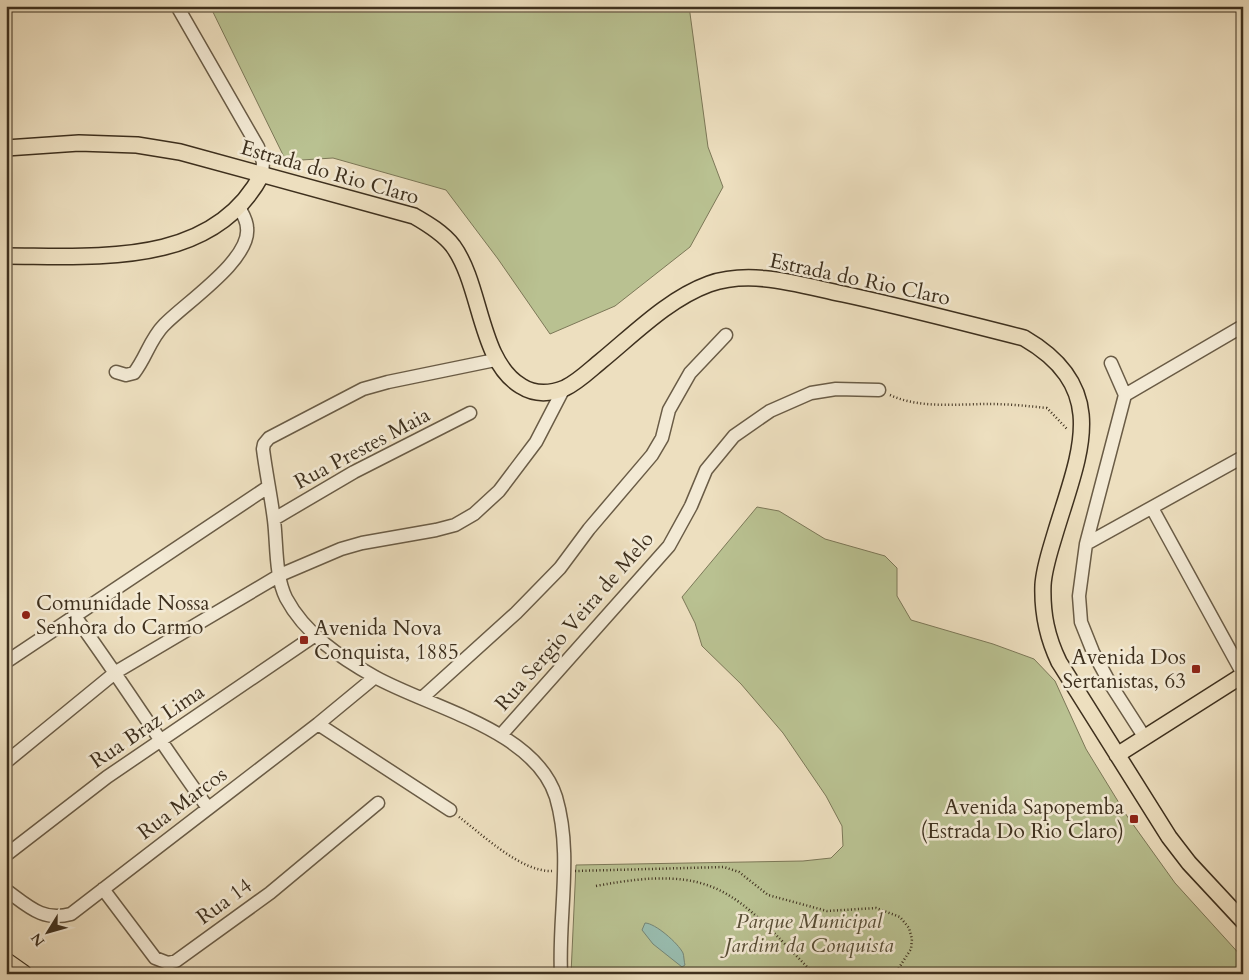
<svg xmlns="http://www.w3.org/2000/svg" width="1249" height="980" viewBox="0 0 1249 980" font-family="Cardo,serif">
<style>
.green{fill:#b9c191;stroke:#7c7858}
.water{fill:#99bdb0;stroke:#758576}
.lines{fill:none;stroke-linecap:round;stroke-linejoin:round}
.minor-casing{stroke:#6a5c46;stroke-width:15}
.major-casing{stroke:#3e301e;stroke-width:18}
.highway-casing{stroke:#3e301e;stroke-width:20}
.path{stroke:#3e301e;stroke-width:2.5;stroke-dasharray:1 2.5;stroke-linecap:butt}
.minor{stroke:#f3ead5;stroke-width:12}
.major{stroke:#eddfbf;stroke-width:15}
.highway{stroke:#eddfbf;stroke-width:18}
.poi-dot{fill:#8f2418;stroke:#f3ead5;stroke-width:2}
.labels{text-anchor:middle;stroke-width:5;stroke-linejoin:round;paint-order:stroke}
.street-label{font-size:21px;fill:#3e301e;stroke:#f3ead5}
.poi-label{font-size:21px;fill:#3e301e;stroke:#f3ead5;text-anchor:start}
.park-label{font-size:21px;font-style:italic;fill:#574d35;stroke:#f3ead5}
</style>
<rect width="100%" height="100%" fill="#eddfbf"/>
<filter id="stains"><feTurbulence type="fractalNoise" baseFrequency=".004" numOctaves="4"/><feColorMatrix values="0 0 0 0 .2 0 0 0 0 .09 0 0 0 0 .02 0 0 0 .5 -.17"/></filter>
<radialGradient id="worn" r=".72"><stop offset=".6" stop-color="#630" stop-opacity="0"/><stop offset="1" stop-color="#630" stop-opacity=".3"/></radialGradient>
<path class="green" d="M210,6h479l19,141 15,40 -33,60 -75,59 -65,28 -52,-75 -52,-69 -113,-32 -47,3z
M757,507l22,4 46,28 60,17 12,12v28l14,24 82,24 41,15 21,22 31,68 41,67 48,67 68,75v16h-672l5,-109 227,-4 28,-3 12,-12 -1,-20 -16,-30 -43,-63 -42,-49 -39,-38 -7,-23 -13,-26z"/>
<path class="water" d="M645,923c10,0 33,20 38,30 1,3 1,9 2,12l-3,2 -29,-23 -11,-14z"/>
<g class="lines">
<g class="minor-casing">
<path id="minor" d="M177,6l81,141 5,15 -1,12
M495,360l-107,22 -25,7 -94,49 -5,6 -1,5c3,24 8,47 11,71 3,24 1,56 12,78 19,36 55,60 89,79 56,31 160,53 181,120 17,58 2,118 5,177
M1111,363l14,32 -39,149 -7,52 2,26 12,30 18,33 34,53
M116,372l10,3 8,-2c12,-15 16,-34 30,-48 21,-22 87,-65 83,-97 0,-8 -5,-15 -8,-21
M1125,395l118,-69
M1152,508l91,166
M274,519l80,-47 116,-59
M1086,544l157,-87
M74,615c46,63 88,130 134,193
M6,662l262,-175
M422,698l94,-85 44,-45 29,-39 63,-74 10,-17 7,-28 21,-37 36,-38
M318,724l132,86
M501,735l168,-189 22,-40 15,-36 28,-34 36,-25 41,-18 25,-4 43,1
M6,762l110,-90 164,-97 61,-26 21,-6 74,-13 19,-5 19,-11 25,-23 37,-49 28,-54
M6,855l101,-78 207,-141
M103,889l52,69 13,5 8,-2 94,-68 108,-90
M6,890c22,16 37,32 65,24l247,-190 57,-47"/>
</g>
<g class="major-casing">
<path id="major" d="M6,148l73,-5 58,2 43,7 234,64c14,8 29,17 39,30 29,40 26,115 68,140 14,9 29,8 44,2 13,-6 25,-18 36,-27 33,-27 67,-62 108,-77 43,-15 91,1 134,10 61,13 121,29 181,44 88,51 55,116 31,196 -5,17 -11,34 -12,51 -1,29 4,52 16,77l110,175 20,26 54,58
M6,256c90,0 207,12 256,-82
M1117,755l126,-80"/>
</g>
<g class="highway-casing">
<path id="highway" d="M6,962l17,12"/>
</g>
<path class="path" d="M890,395c30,14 67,9 99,9 19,0 39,2 58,4l21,22
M459,817c24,18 62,55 93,54
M575,871l149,-4 15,5 29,23 59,16 49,-3 24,9 9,11 3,11 -1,10 -16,25
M596,886c121,-23 138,6 218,88"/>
<use href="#minor" class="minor"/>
<use href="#major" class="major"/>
<use href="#highway" class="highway"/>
</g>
<g class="poi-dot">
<circle cx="26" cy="615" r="5"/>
<rect x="299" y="635" width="10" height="10" rx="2.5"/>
<rect x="1191" y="664" width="10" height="10" rx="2.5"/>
<rect x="1129" y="814" width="10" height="10" rx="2.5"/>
</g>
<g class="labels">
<g class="street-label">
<text transform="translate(330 172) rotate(16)" y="7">Estrada do Rio Claro</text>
<text transform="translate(860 279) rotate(12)" y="7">Estrada do Rio Claro</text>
<text transform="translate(362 448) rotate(-28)" y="7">Rua Prestes Maia</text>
<text transform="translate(574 621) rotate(-49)" y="7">Rua Sergio Veira de Melo</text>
<text transform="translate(147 726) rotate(-34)" y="7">Rua Braz Lima</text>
<text transform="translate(182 803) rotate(-37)" y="7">Rua Marcos</text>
<text transform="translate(224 901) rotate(-36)" y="7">Rua 14</text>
</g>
<g class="poi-label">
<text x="36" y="610">Comunidade Nossa<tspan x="36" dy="24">Senhora do Carmo</tspan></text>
<text x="314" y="635">Avenida Nova<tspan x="314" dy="24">Conquista, 1885</tspan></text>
<text x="1186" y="664" text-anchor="end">Avenida Dos<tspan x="1186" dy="24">Sertanistas, 63</tspan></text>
<text x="1124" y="814" text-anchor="end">Avenida Sapopemba<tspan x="1124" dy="24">(Estrada Do Rio Claro)</tspan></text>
</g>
<g class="park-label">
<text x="809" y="928">Parque Municipal<tspan x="809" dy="24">Jardim da Conquista</tspan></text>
</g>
</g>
<rect width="1249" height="980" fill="none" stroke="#eddfbf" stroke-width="25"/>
<rect x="8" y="8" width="1234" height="965" fill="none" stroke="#3e301e" stroke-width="2.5"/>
<rect x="12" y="12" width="1224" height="955" fill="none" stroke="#3e301e"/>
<g transform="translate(48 932) rotate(233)" stroke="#f3ead5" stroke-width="4" paint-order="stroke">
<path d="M0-4L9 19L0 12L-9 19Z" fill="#3e301e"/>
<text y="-8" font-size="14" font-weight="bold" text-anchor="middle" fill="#3e301e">N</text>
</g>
<rect width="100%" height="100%" filter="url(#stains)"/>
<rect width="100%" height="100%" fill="url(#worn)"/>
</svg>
